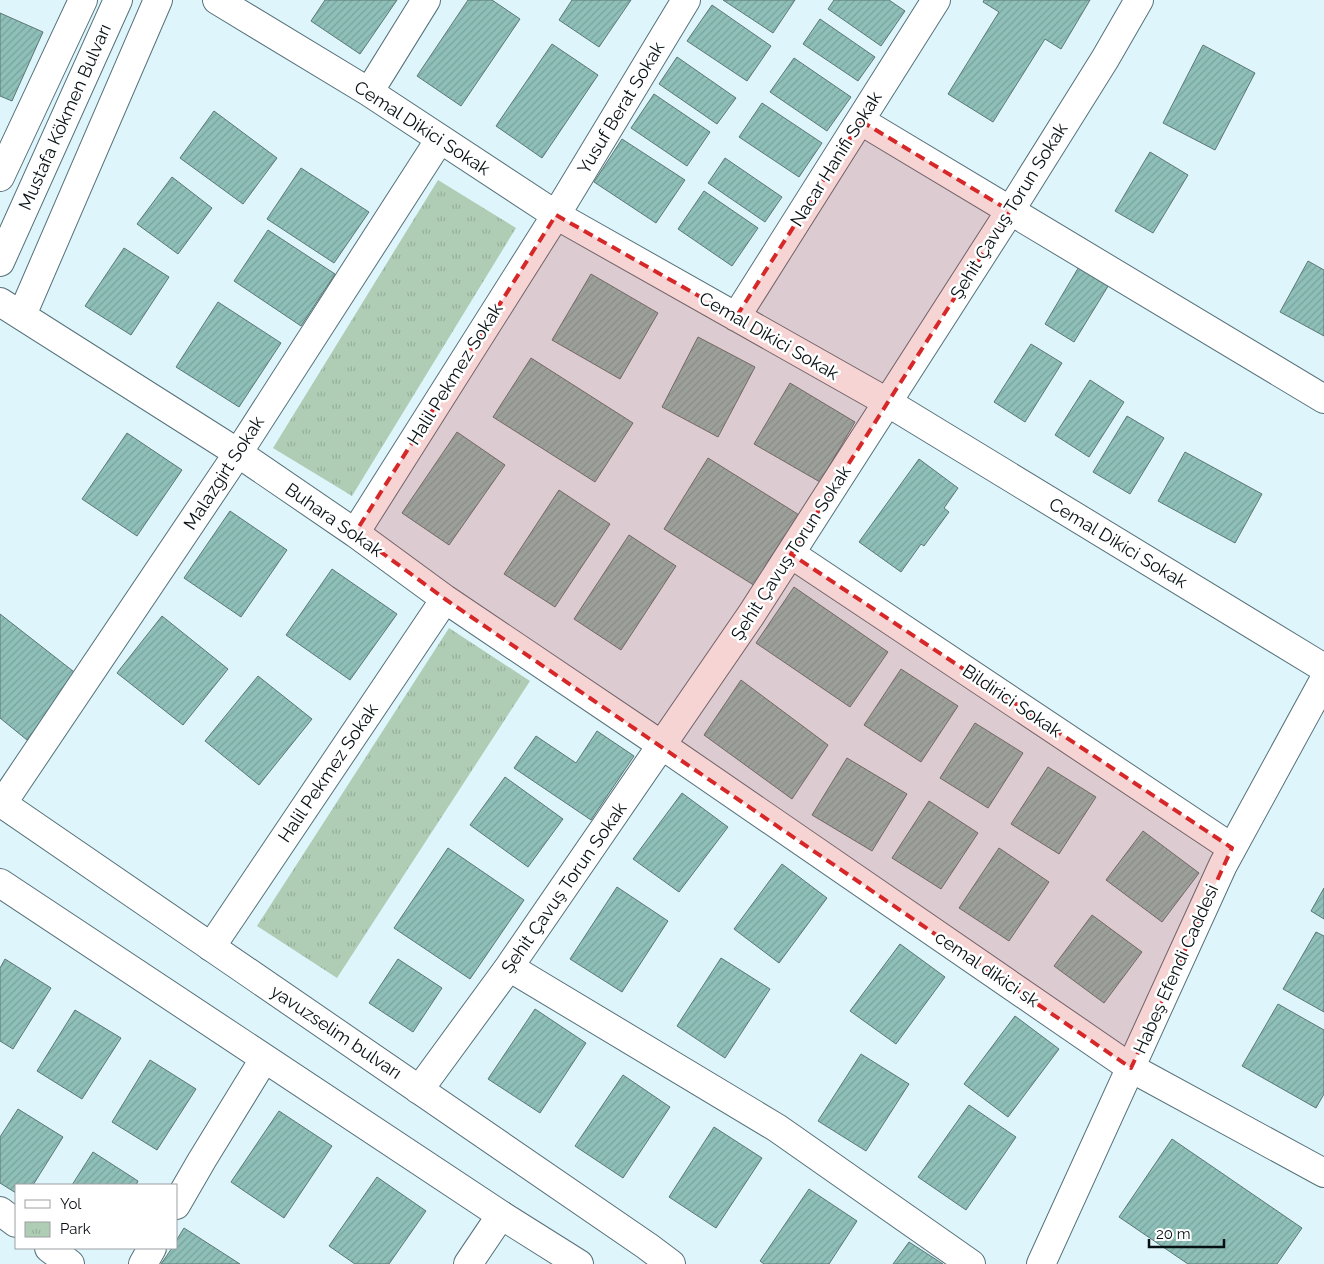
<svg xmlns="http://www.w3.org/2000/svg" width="1324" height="1264" viewBox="0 0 1324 1264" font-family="Raleway,sans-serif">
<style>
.park{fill:url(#park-tufts)}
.building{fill:url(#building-hatch);stroke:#5c7874}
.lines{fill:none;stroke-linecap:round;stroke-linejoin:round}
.minor-casing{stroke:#577179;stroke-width:30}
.tertiary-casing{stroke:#577179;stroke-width:30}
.secondary-casing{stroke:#577179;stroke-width:30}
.minor{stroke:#fff;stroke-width:28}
.tertiary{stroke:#fff;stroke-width:28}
.secondary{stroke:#fff;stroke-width:28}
.marked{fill:#d62828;fill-opacity:0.2;stroke:#d62828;stroke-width:4;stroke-dasharray:10 6;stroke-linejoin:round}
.labels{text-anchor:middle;stroke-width:5;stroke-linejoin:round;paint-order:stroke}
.street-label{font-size:18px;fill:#071013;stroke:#fff}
</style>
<defs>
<pattern id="park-tufts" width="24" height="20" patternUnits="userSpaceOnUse" patternTransform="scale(1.25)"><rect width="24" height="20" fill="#afcdb5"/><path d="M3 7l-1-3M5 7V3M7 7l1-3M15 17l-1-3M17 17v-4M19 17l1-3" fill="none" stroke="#95af9b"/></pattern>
<pattern id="building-hatch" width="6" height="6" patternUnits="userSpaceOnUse" patternTransform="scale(1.25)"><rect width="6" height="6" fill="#8ebfb8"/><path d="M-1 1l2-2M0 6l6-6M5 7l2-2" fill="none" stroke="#79a39d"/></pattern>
</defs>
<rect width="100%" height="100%" fill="#def5fc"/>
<path class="park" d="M438,180l78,48 -164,268 -79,-48z
M449,628l81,53 -193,297 -80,-52z"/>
<path class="building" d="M325,0h72l-37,54 -49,-33z
M468,0h24l28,19 -59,87 -44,-30z
M572,0h59l-32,47 -40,-27z
M723,0h72l-22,33z
M834,0h55l16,11 -24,35 -53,-37z
M984,0h106l-29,49 -16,-10 -52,83 -45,-28 51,-82 -16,-10z
M712,5l59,41 -24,35 -60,-40z
M0,13l43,19 -31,69 -12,-5z
M820,19l55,38 -17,24 -55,-37z
M552,44l46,31 -56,83 -46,-32z
M1203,45l52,28 -40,77 -52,-27z
M677,57l59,41 -19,26 -58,-40z
M794,58l57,39 -24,34 -57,-39z
M654,94l56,38 -23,34 -56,-38z
M762,103l60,40 -23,34 -60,-40z
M214,111l63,47 -34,46 -63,-46z
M622,139l63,41 -29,43 -62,-41z
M1150,152l38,23 -35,58 -38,-22z
M725,158l57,39 -17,25 -57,-39z
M301,168l68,44 -35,51 -67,-44z
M172,177l40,31 -34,46 -41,-30z
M704,191l54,37 -26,38 -54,-37z
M268,230l67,44 -34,52 -67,-45z
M124,248l45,29 -38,58 -46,-29z
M1308,261l16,9v66l-44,-24z
M1080,265l30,18 -36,59 -29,-18z
M591,274l67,39 -38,66 -68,-39z
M218,302l63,41 -42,64 -63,-40z
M698,337l57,30 -37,70 -56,-30z
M1031,344l31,19 -37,59 -31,-20z
M531,358l102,65 -38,59 -102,-65z
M1090,380l34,22 -35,55 -34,-22z
M790,383l65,39 -35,60 -66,-38z
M1127,416l37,22 -34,56 -37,-22z
M457,432l48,33 -56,80 -47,-32z
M127,433l55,37 -45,66 -55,-37z
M1185,452l77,42 -27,49 -77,-42z
M708,458l96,60 -44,71 -96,-60z
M919,459l39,29 -14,20 5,4 -25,34 -3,-2 -20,28 -42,-30z
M559,490l51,34 -55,83 -51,-33z
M230,511l57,39 -46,67 -57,-39z
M629,535l47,31 -55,84 -47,-31z
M332,569l65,45 -47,66 -64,-45z
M794,587l94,65 -38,55 -94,-64z
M0,614l78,61 -51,65 -27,-22z
M162,616l66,53 -45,56 -66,-52z
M901,669l57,37 -37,56 -57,-37z
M258,676l54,43 -53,66 -54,-44z
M741,680l87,65 -36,54 -88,-64z
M975,723l48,30 -35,55 -48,-30z
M597,731l37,25 -43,64 -77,-52 22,-32 40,27z
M847,758l60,36 -35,57 -60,-36z
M1048,767l48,30 -37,57 -48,-30z
M505,777l58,42 -35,48 -58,-42z
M682,793l46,34 -49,65 -46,-33z
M929,801l49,32 -37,56 -49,-31z
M1143,831l56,42 -37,49 -56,-42z
M448,848l76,52 -54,79 -76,-51z
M999,848l50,34 -40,59 -50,-33z
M782,864l45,34 -48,65 -45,-34z
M617,887l51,34 -46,71 -52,-33z
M1324,888v31l-13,-8z
M1092,915l50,37 -38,51 -50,-37z
M1316,932l8,4v76l-41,-23z
M900,944l45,33 -49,67 -46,-33z
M721,958l49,31 -45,69 -48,-32z
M5,959l46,29 -38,61 -13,-8v-73z
M398,959l44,29 -29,44 -44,-29z
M1278,1004l46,26v64l-8,14 -74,-42z
M535,1009l51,34 -46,70 -52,-34z
M75,1010l46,28 -39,61 -45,-28z
M1015,1016l44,33 -51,68 -44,-33z
M861,1054l48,30 -43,67 -48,-30z
M150,1060l46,29 -39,61 -45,-28z
M623,1075l47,32 -47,71 -48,-32z
M969,1105l47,32 -50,73 -48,-33z
M18,1109l45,28 -30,48h-17v8l-16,-10v-46z
M279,1111l53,35 -48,72 -53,-36z
M714,1127l48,31 -46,70 -47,-31z
M1172,1139l130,89 -25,36h-89l-69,-47z
M93,1152l45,29 -2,4h-64z
M377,1177l49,34 -37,53h-34l-26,-18z
M809,1189l48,32 -28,43h-65l-4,-3z
M184,1228l56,36h-79l11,-16h4v-7z
M909,1242l34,22h-50z"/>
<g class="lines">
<g class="minor-casing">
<path id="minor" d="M217,0l152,92 187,123 331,187 437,266
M369,92l57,-92
M861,121l463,278
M0,302l238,151 117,80 90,66 218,147 468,322 193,105
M22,315l136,-315
M736,317l200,-317
M355,533l201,-318 130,-215
M791,554l441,294
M2,804l236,-351 202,-314
M211,947l234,-348
M509,967l268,161 194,136
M419,1090l90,-123 242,-352 259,-404 95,-152 34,-59
M176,1205l26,-45 62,-101
M0,1211l16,12
M49,1248l21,16
M143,1264l9,-16
M468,1264l33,-49"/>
</g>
<g class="tertiary-casing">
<path id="tertiary" d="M1041,1264l182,-399 101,-185"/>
</g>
<g class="secondary-casing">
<path id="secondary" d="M0,177l83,-177
M0,262l118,-262
M0,802l647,444 24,18
M0,883l501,332 78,49"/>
</g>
<use href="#minor" class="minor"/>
<use href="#tertiary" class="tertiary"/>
<use href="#secondary" class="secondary"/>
</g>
<path class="marked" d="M861,121l149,90 -219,343 441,294 -101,220 -686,-469 -90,-66 201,-318 180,102z"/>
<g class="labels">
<g class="street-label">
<text transform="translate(621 108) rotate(-59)" y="6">Yusuf Berat Sokak</text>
<text transform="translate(65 117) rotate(-66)" y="6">Mustafa Kökmen Bulvarı</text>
<text transform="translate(422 128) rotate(33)" y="6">Cemal Dikici Sokak</text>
<text transform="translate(836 159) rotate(-58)" y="6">Nacar Hanifi Sokak</text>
<text transform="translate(1009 211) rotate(-58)" y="6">Şehit Çavuş Torun Sokak</text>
<text transform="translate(769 336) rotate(30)" y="6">Cemal Dikici Sokak</text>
<text transform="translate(455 374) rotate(-58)" y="6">Halil Pekmez Sokak</text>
<text transform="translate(224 473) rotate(-57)" y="6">Malazgirt Sokak</text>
<text transform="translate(334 520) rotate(35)" y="6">Buhara Sokak</text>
<text transform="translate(1118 543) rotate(31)" y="6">Cemal Dikici Sokak</text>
<text transform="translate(791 553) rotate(-57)" y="6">Şehit Çavuş Torun Sokak</text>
<text transform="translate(1012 701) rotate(34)" y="6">Bildirici Sokak</text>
<text transform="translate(328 773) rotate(-56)" y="6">Halil Pekmez Sokak</text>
<text transform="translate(564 888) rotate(-55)" y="6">Şehit Çavuş Torun Sokak</text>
<text transform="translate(987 969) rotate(34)" y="6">cemal dikici sk</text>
<text transform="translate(1176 969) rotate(-66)" y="6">Habeş Efendi Caddesi</text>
<text transform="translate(336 1032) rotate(34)" y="6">yavuzselim bulvarı</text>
</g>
</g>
<rect x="15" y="1184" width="162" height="65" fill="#ffffff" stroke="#9c9fa1"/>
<rect x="25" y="1200" width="25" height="8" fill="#ffffff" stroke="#9c9fa1"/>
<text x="60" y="1209" font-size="15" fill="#071013">Yol</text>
<rect x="25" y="1222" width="25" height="15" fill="url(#park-tufts)" stroke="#9c9fa1"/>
<text x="60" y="1234" font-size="15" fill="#071013">Park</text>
<path d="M1149 1239v8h75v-8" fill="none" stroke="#071013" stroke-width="2.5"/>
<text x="1156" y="1239" font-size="15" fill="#071013" stroke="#ffffff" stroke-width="4" paint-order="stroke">20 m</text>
</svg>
